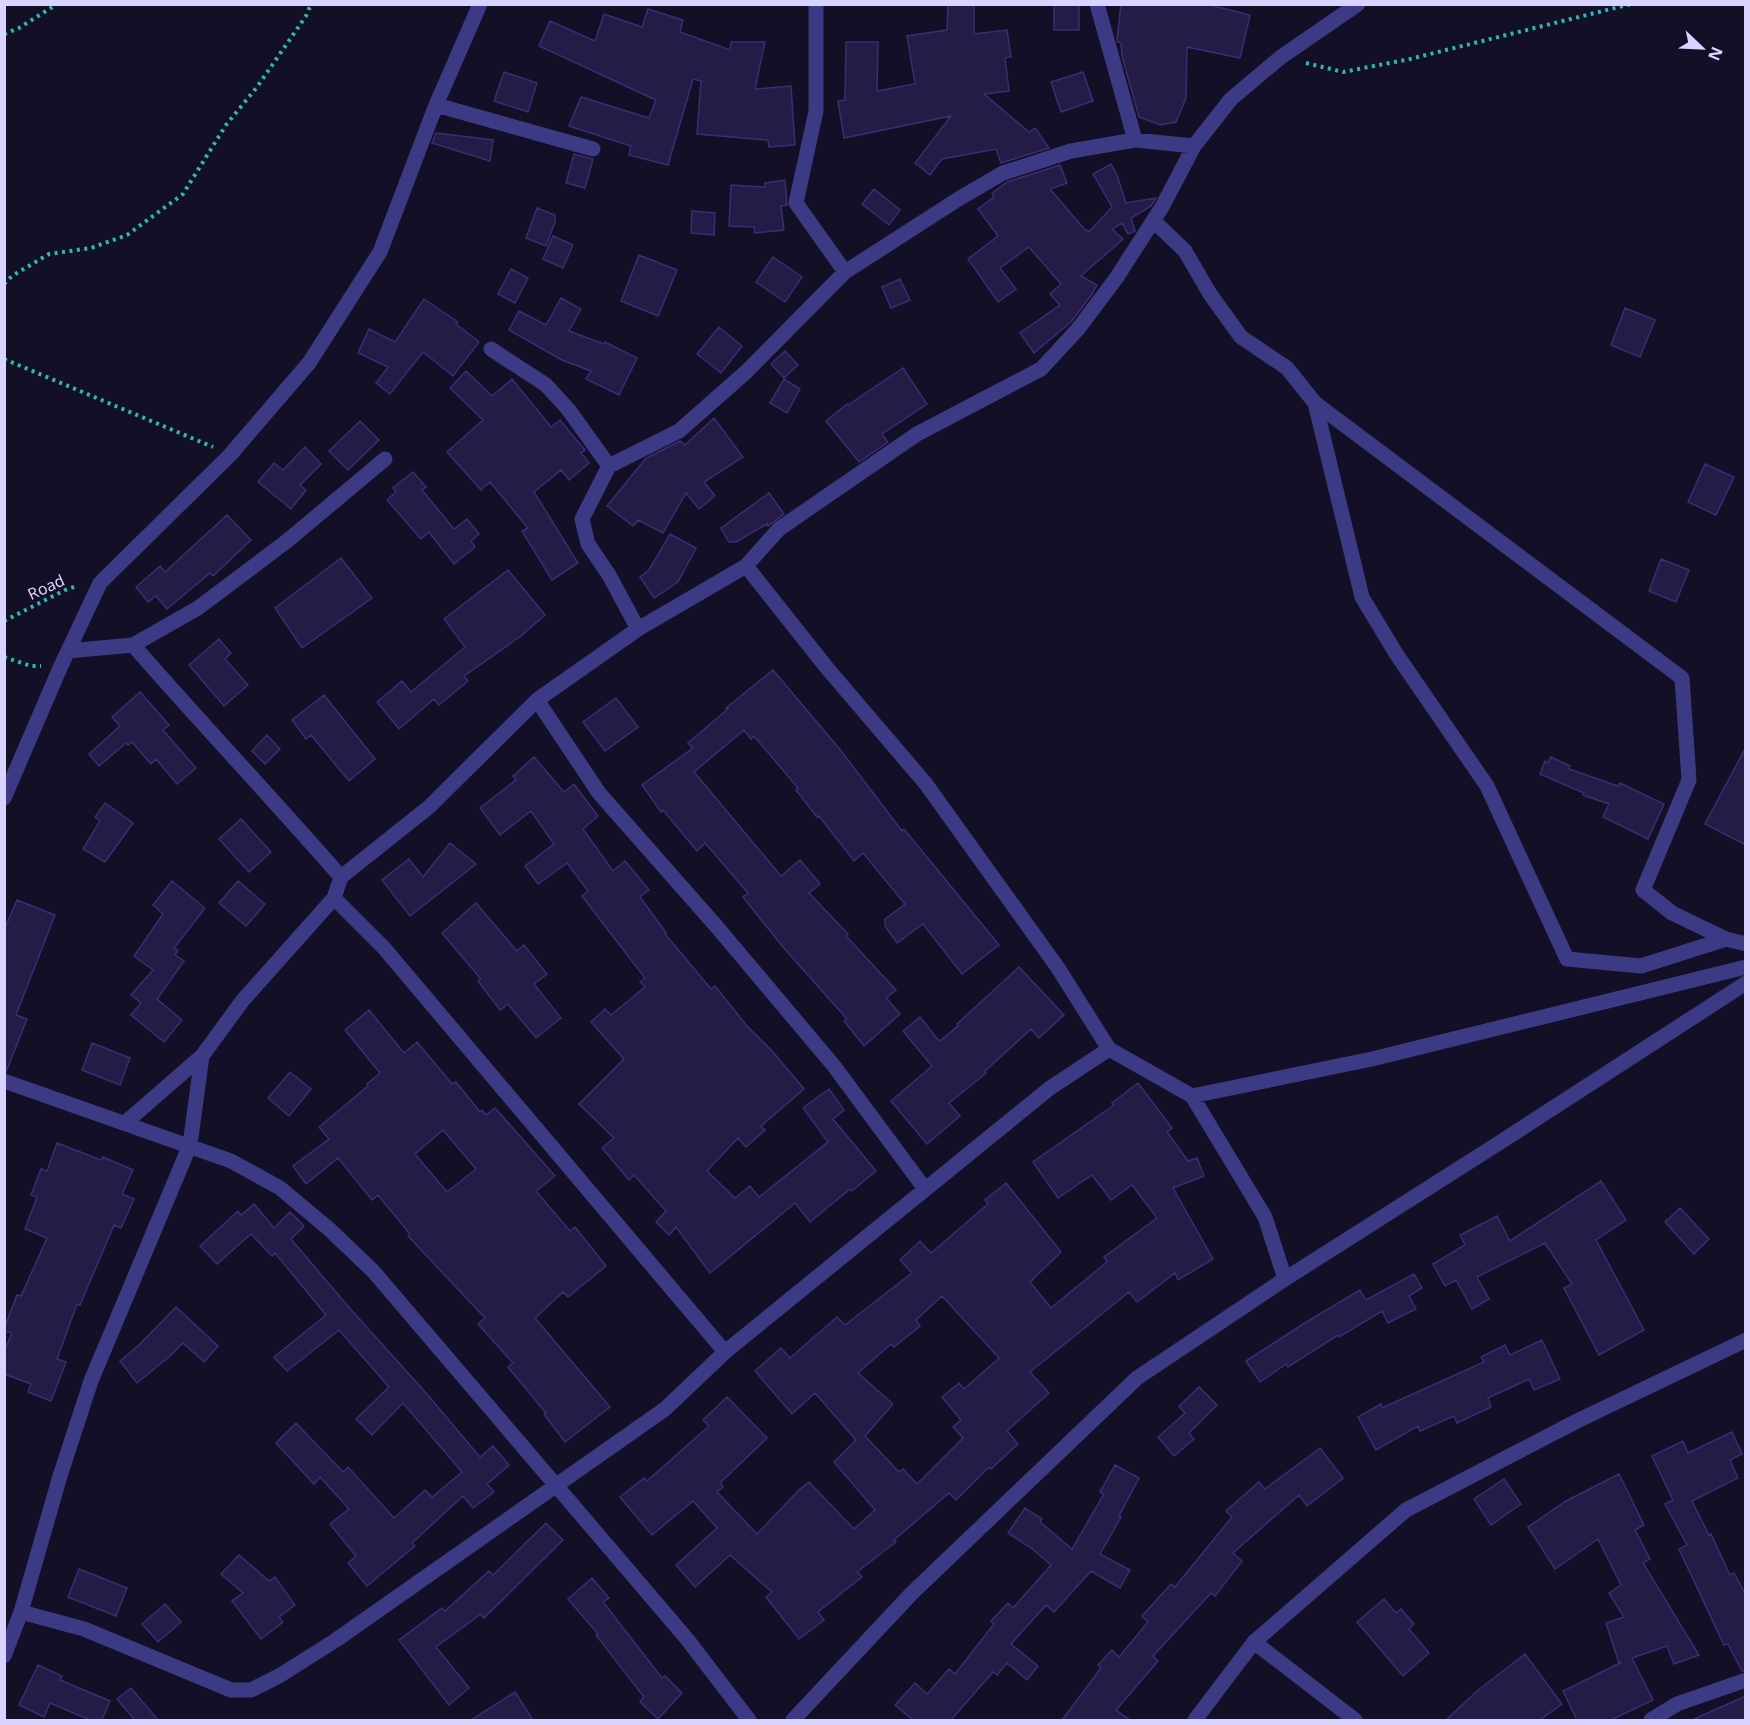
<svg xmlns="http://www.w3.org/2000/svg" width="1750" height="1725" viewBox="0 0 1750 1725" font-family="'Noto Sans',sans-serif">
<style>
.building{fill:#241b47;stroke:#3b2d73;stroke-width:1.5;fill-rule:evenodd}
.lines{fill:none;stroke-linecap:round;stroke-linejoin:round}
.path{stroke:#2fb8b0;stroke-width:4;stroke-dasharray:3 4.5;stroke-linecap:butt}
.street{stroke:#3d3a85;stroke-width:15}
.labels{text-anchor:middle;stroke-width:5;stroke-linejoin:round;paint-order:stroke}
.street-label{font-size:16px;fill:#d9d4ff;stroke:#130f26}
</style>
<rect width="100%" height="100%" fill="#130f26"/>
<path class="building" d="M948,4h26v30l33,-4 4,27 -6,1 4,33 -25,3 45,38 6,-4 14,20 -48,15 -5,-14 -54,10 -12,16 -15,-12 36,-47 -107,22 -6,-37 7,-1 1,-58h32l-1,49 38,-7 -8,-48 40,-6z
M1054,4h25v26h-25z
M1121,4h85l44,11 -10,43 -53,-11 -1,51 -10,24 -16,3 -21,-8 -17,-61 -1,-13 -3,-1 -1,-2z
M648,9l35,11 -3,12 50,18 1,-8h34l-10,47 36,-3 4,59 -26,2 -1,-7 -71,-6 4,-53 -8,-2 -25,86 -39,-10 2,-9 -62,-20 12,-29 68,21 7,-18 -117,-54 11,-25 45,20 9,-27 38,13z
M504,72l33,11 -9,29 -34,-11z
M1083,72l10,29 -32,11 -10,-30z
M436,133l57,7 -3,21 -58,-18z
M574,154l19,5 -8,29 -19,-5z
M1111,164l6,11 9,28 30,-5 -5,8 -20,12 4,13 -7,3 -6,-11 -10,6 11,10 -42,37 16,9 -5,9 -21,28 -37,31 -14,-20 40,-28 -10,-11 11,-10 -32,-37 -29,21 16,21 -18,13 -30,-43 30,-23 -20,-27 16,-12 -2,-4 15,-11 53,-17 7,18 -17,6 36,42 2,-1 1,2 23,-25 -19,-33z
M785,180l2,25 -6,1 3,24 -29,3 -1,-6 -25,-1 2,-41 34,2v-4z
M874,189l26,21 -11,15 -27,-21z
M537,208l18,7v7l-9,24 -20,-8z
M692,211l23,2 -1,22 -23,-2z
M553,236l20,9 -10,23 -20,-9z
M639,255l38,15 -19,46 -37,-15z
M773,257l29,20 -17,25 -29,-20z
M511,269l17,9 -13,25 -17,-9z
M900,279l10,21 -19,8 -9,-21z
M561,298l20,11 -12,22 35,13 1,-2 32,16 -18,37 -33,-16 5,-8 -29,-11 -53,-30 10,-19 27,14z
M424,299l34,23 -2,2 23,18 -26,34 -30,-24 -33,42 -14,-11 12,-16 -30,-14 11,-24 26,13z
M1625,308l30,12 -15,37 -29,-12z
M719,327l23,19 -21,27 -24,-19z
M785,351l13,14 -14,13 -13,-14z
M903,368l24,36 -45,30 6,8 -29,20 -33,-41 21,-17 1,1z
M466,371l26,25 20,-17 39,48 9,-7 25,30 -4,3 8,10 -20,17 -8,-10 -27,22 44,71 -26,17 -30,-49 6,-3 -38,-46 -9,8 -34,-38 36,-32 -33,-32z
M784,379l16,10 -13,24 -17,-10z
M714,418l29,39 -39,25 11,14 -16,13 -13,-16 -23,40 -25,-13 -5,6 -26,-20 39,-48 34,-17 5,4z
M360,421l19,19 -31,30 -19,-19z
M305,447l16,17 -21,21 6,5 -15,19 -33,-27 16,-19 9,7z
M1705,464l29,13 -18,38 -28,-13z
M413,472l13,15 -4,3 32,39 13,-10 12,15 -8,7 4,6 -21,17 -25,-32 -8,7 -34,-39 9,-8 -3,-4z
M769,493l15,21 -16,12 -1,-2 -31,18h-7l-8,-14z
M227,515l24,25 -38,36 -3,-3 -43,36 -11,-13 -8,6 -12,-15 24,-21 5,6z
M670,534l26,14 -18,34 -24,16 -14,-21 9,-7z
M341,558l31,40 -70,50 -27,-40z
M1661,559l28,11 -13,32 -27,-11z
M508,570l37,45 -24,21 -57,40 4,5 -29,24 -5,-6 -35,30 -22,-27 25,-21 9,11 54,-45 -21,-28z
M219,639l12,14 -6,6 23,26 -24,21 -35,-41z
M773,670l69,82 60,79 2,-2 95,116 -37,29 -39,-50 -26,19 -12,-17v-7l20,-15 -42,-51 -9,8 -35,-45 -2,1 -21,-27 2,-2 -44,-52 -3,3 -7,-9 -50,42 87,104 19,-16 20,24 -11,9 39,41 -2,2 50,54 -10,8 14,16 -36,32 -20,-25 3,-2 -64,-72 -40,-50 5,-4 -43,-50 -8,8 -34,-41 -2,2 -19,-27 51,-37 -5,-5 40,-34 -2,-1z
M140,692l29,33 -6,5 33,38 -19,16 -21,-25 -5,5 -19,-22 -4,3 -2,-2 -27,23 -10,-12 31,-28 -8,-9z
M324,695l51,64 -26,22 -38,-46 -5,4 -14,-19z
M616,698l22,29 -33,24 -22,-29z
M267,735l13,14 -15,15 -13,-13z
M1746,747v98l-41,-21z
M534,757l30,35 10,-8 24,32 -15,13 30,42 12,-10 24,29 -9,7 26,36 -1,1 46,55 4,-3 32,40 26,26 31,37 -43,37 4,4 -19,17 -8,-9 -31,33 28,27 15,-12 9,11 69,-55 -25,-34 26,-19 15,21 -11,9 43,52 -24,20 -2,-2 -40,33 -15,-19 -85,70 -34,-46 -7,8 -13,-13 10,-11 -32,-36 -5,5 -27,-32 12,-10 -35,-34 45,-45 -33,-37 14,-13 6,6 34,-28 -5,-5 5,-4 -63,-82 6,-5 -21,-28 -29,21 -13,-18 29,-22 -23,-33 -31,24 -20,-27 36,-28 -3,-4z
M1551,757l19,9 -1,3 49,17 2,-3 44,21 -16,35 -45,-22 6,-13 -26,-9 1,-2 -44,-19 5,-13 3,2z
M105,803l28,20 -28,39 -22,-13 17,-28 -5,-4z
M241,819l30,33 -22,20 -30,-33z
M450,843l26,21 -66,52 -28,-36 27,-21 14,18z
M172,881l33,27 -31,40 4,2 -3,5 9,6 -27,38 25,21 -18,22 -33,-27 10,-12 -10,-8 22,-25 -19,-14 29,-42 -10,-9z
M238,881l27,23 -19,22 -27,-23z
M17,900l38,15 -39,100 11,4 -21,53h-2v-142z
M476,903l41,48 7,-6 23,29 -13,10 27,34 -25,20 -28,-34 -8,6 -22,-29 3,-2 -39,-46z
M1019,967l45,48 -25,23 -8,-9 -46,42 1,2 -37,30 11,13 -33,28 -36,-43 41,-35 -29,-35 17,-14 19,24 2,-1 17,-14 -1,-2z
M369,1010l35,43 13,-11 35,42 4,-2 24,30 2,-2 4,5 9,-7 60,68 -19,15 34,40 5,-4 31,39 -38,31 -5,-5 -28,26 75,89 -45,35 -21,-28 2,-1 -38,-46 5,-4 -35,-39 7,-6 -77,-82 2,-2 -32,-39 -6,5 -34,-42 -32,26 -13,-18 36,-27 -10,-12 49,-41 -1,-2 13,-11 -35,-43zM443,1130l33,39 -29,23 -32,-38z
M92,1043l38,15 -10,27 -38,-15z
M290,1072l21,17 -22,27 -21,-18z
M1138,1083l34,45 -5,4 21,29 9,-3 7,18 -31,12 40,71 -35,21 -3,-7 -38,29 -8,-10 -99,80 19,21 -42,38 11,13 -27,25 -2,-2 -33,33 -7,-7 -55,47 2,2 -39,30 5,5 -44,35 6,8 -25,19 -33,-42 6,-5 -42,-37 -35,32 -19,-22 41,-37 -24,-27 -41,34 -32,-38 24,-19 3,3 62,-55 -6,-6 24,-23 40,41 -47,45 3,4 -6,5 40,42 42,-44 10,-8 45,47 21,-19 -41,-48 22,-22 -41,-47 -23,21 -37,-43 26,-23 9,10 47,-41 8,8 67,-52 -12,-13 20,-19 11,12 57,-49 -3,-4 21,-17 55,69 -31,30 21,26 56,-46 -3,-5 53,-39 -25,-33 -21,15 -19,-25 -34,23 -25,-36 81,-57 -2,-2zM942,1296l57,62 -35,31 -5,-6 -17,14 19,23 -8,7 10,11 -46,46 -14,-15 -4,3 -34,-36 28,-32 -35,-31 33,-29 3,3 26,-21 -4,-6z
M57,1143l44,17 2,-3 30,13 -11,24 12,5 -13,29 -7,-3 -34,80 -3,-1 -20,55 9,3 -15,39 -23,-9 3,-8 -27,-10v-22l8,-19 -8,-2v-2l13,-34 4,1 26,-58 -22,-9 12,-32 -6,-2 10,-26 6,2z
M1601,1181l25,39 -30,20 48,90 -45,25 -35,-67 8,-4 -27,-41 -68,34 12,22 -17,10 -16,-29 -11,6 -12,-22 32,-19 -5,-10 37,-19 13,25z
M254,1204l20,24 16,-16 14,14 -13,13 55,65 80,89 54,64 13,-11 16,19 -22,19 7,8 -21,16 -10,-12 -51,47 3,3 -48,40 -19,-23 8,-7 -26,-32 19,-15 -29,-32 -6,7 -38,-41 20,-20 47,49 5,-5 46,51 31,-28 7,7 30,-25 -59,-69 -31,32 -16,-16 33,-32 -50,-57 -52,41 -13,-14 52,-42 -51,-62 -3,3 -21,-22 -34,30 -17,-18 38,-35 3,4z
M1680,1208l29,31 -15,15 -29,-32z
M1414,1274l8,14 -13,8 7,13 -28,14 -6,-12 -43,26 -1,-2 -50,32 -2,-3 -26,18 -14,-21 62,-40 52,-31 6,10z
M176,1307l42,39 -14,16 -21,-19 -13,13 -33,27 -17,-22 19,-16z
M1542,1340l18,39 -26,11 -5,-11 -41,19 3,9 -34,16 -3,-7 -34,15 -2,-5 -42,24 -18,-33 23,-13 1,4 102,-46 -3,-5 24,-12 5,10z
M1199,1387l18,18 -28,28 5,6 -20,17 -16,-19 27,-24 -6,-7z
M1732,1432l10,22 -12,6 8,18 -46,23 17,34 2,-1 19,41 4,-2 12,22v76h-4l-14,-27 -4,1 -45,-96 8,-4 -22,-41 8,-4 -21,-44 31,-15 5,12z
M1320,1448l23,30 -36,28 -8,-11 -66,58 9,8 -27,35 -4,-3 -58,63 5,5 -42,49 14,10h-68l39,-52 -3,-3 14,-15 7,7 29,-35 -6,-6 29,-32 4,3 57,-70 -6,-6 33,-29 6,7z
M1115,1465l24,13 -20,38 2,1 -21,37 30,16 -10,18 -29,-17 -37,41 -8,-7 -35,39 27,22 -11,14 -20,-17 -10,12 -4,-3 -42,48h-38l-18,-15 20,-22 12,11 22,-25 6,5 39,-50 -3,-3 17,-18 5,5 38,-43 -20,-17 -23,-15 17,-25 17,11 -2,3 32,27 32,-55 -4,-2z
M1619,1474l25,51 -9,5 15,29 -7,4 56,92 -25,9 -7,-18 -35,12 21,42 -42,20h-34l-14,-29 59,-29 -3,1 -13,-40 18,-6 -15,-24 12,-8 -23,-46 -43,30 -27,-42 38,-26z
M1504,1479l17,25 -30,21 -17,-26z
M546,1523l17,17 -79,78 -3,-4 -45,33 33,41 -20,17 -50,-65 43,-32 3,3 44,-40 4,4z
M239,1555l30,26 6,-4 20,28 -16,12 4,5 -22,17 -29,-38 11,-8 -22,-19z
M79,1569l48,19 -11,28 -48,-19z
M592,1578l17,20 -6,4 59,76 3,-2 17,17 -24,26 -18,-17 4,-5 -48,-62 2,-1 -30,-35z
M1384,1599l12,14 5,-4 13,15 -5,5 20,24 -26,23 -46,-54z
M165,1604l16,18 -23,20 -16,-18z
M1525,1654l37,50 -22,16h-94l31,-29z
M38,1665l24,11 -2,4 50,21 -8,19h-12l-40,-17 -6,14 -25,-12z
M131,1688l27,32h-23l-18,-21z
M515,1692l18,28h-62z
M1746,1696v24h-54z"/>
<g class="lines">
<path class="path" d="M4,34l15,-6 38,-24
M1306,63l37,9 67,-13 221,-55
M4,284l8,-8 37,-22 42,-6 36,-13 56,-41 43,-69 31,-38 49,-71 5,-12
M4,359l209,88
M4,621l61,-31 12,-4
M4,657l27,9h10"/>
<path class="street" d="M816,4v107l-20,92 49,69
M1097,4l38,136
M436,105l157,44
M1154,221l31,30 25,43 31,43 46,31 28,35 47,194 35,58 90,131 80,173 74,7 85,-27 20,5
M491,349l55,36 22,24 41,57
M1315,403l367,275 7,102 -46,110 29,23 54,26
M746,566l81,102 99,116 132,184 51,81 83,47 180,-37 374,-92
M638,629l-29,-54 -21,-31 -6,-25 27,-53 70,-35 67,-59 99,-100 115,-74 43,-25 68,-22 64,-11 59,6
M133,645c68,78 140,154 208,232
M68,651l65,-6 65,-37 89,-67 98,-82
M537,700l62,93 118,134 117,139 91,123
M4,798l56,-130 40,-85 130,-128 79,-92 71,-111 56,-147 44,-101
M334,898l50,50 341,404
M4,1081l227,80 49,27 49,41 44,42 314,368 62,81
M1192,1096l73,121 20,62
M125,1123l77,-67
M21,1612l63,17 147,61h20l28,-14 57,-36 329,-231 60,-57 325,-264 59,-39
M1254,1642l101,78
M4,1656l17,-44 39,-136 31,-95 99,-236 12,-89 41,-56 91,-102 7,-21 88,-70 108,-107 101,-71 108,-63 33,-37 138,-95 124,-65 37,-40 39,-52 45,-70 32,-61 37,-47 50,-42 77,-53
M793,1720l119,-127 225,-215 148,-99 214,-136 247,-160
M1195,1720l59,-78 152,-132 171,-89 169,-81
M1651,1720l26,-16 69,-24"/>
</g>
<g class="labels">
<g class="street-label">
<text transform="translate(46 587) rotate(-25)" y="6">Road</text>
</g>
</g>
<rect width="1750" height="1725" fill="none" stroke="#d9d4ff" stroke-width="12"/>
<g transform="translate(1702 48) rotate(113)" stroke="#130f26" stroke-width="4.5" paint-order="stroke">
<path d="M0-4.5L10 22L0 15L-10 22Z" fill="#d9d4ff"/>
<text y="-9" font-size="16" font-weight="bold" text-anchor="middle" fill="#d9d4ff">N</text>
</g>
</svg>
